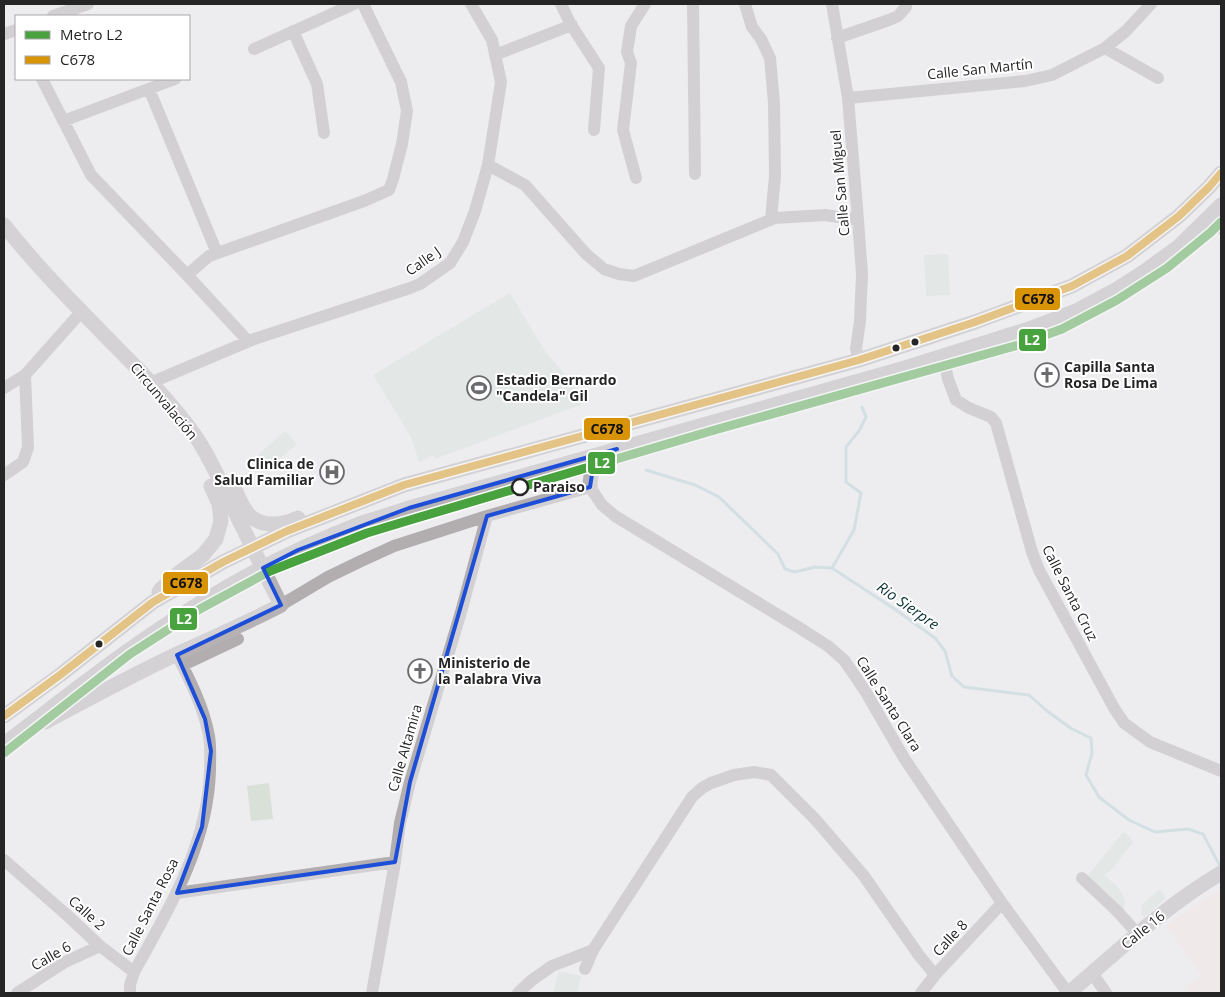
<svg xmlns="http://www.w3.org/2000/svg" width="1225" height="997" viewBox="0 0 1225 997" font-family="'Open Sans',sans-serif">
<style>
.industrial{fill:#f2e4e3}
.green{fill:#d8e0d7}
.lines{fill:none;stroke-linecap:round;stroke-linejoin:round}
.stream{stroke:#b4cfd1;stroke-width:3}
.minor{stroke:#b2aeaf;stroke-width:12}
.major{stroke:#b5b1b4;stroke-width:15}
.major-bridge{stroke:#b5b1b4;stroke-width:15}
.bus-1-casing{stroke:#fff;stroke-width:11}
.bus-1{stroke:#d89306;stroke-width:8}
.metro-1-casing{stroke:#fff;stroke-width:12}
.metro-1{stroke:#48a23e;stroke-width:9}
.marked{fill:none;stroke:#1d4ed8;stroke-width:4;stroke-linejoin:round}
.bus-dot{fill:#252526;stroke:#fff;stroke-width:2}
.stop-dot{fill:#fff;stroke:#252526;stroke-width:2.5}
.labels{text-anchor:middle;stroke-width:4;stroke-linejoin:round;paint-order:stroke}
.street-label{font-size:14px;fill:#252526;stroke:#fff}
.poi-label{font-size:14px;font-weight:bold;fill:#252526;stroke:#fff;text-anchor:start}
.stop-label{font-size:14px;font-weight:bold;fill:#252526;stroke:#fff;text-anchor:start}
.water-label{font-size:15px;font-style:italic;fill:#083032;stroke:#fff}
.line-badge{stroke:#fff;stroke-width:2}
.badge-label{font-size:14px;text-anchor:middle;font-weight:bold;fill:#fff}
.pale-badge-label{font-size:14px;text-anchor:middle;font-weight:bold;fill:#111}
</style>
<rect width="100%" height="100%" fill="#ededf0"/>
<path class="industrial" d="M1221,889v103l-1,1h-33l-4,-5 18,-13 -35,-49 37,-27z"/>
<path class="green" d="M948,254l2,41 -24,1 -2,-41z
M510,293l35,58 43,51 -153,57 -2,-4 -14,7 -8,-25 -38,-62z
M285,431l12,13 -28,24 -11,-13z
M269,783l4,36 -22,2 -4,-35z
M1123,832l4,2 6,8 -22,28 -7,5c10,9 28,21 18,36l-36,-33z
M1159,890l5,4 1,5 -21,18 -3,-4 1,-9z
M559,971l22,5 -4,17h-24z"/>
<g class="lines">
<path class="stream" d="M646,470l49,15 24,12 59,57 7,15 10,3 20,-5 17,1 64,42 39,28 10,13 7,25 12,11 65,8 18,16 25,18 19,9 1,15 -6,22 13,22 30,23 26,12 33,-3 15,5 18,34
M832,568l22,-38 7,-37 -15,-11v-35l13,-16 7,-14 -4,-10"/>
<path class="minor" d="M561,4l9,19 29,45 -5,62
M693,4l2,170
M745,4l7,23 9,12 9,19 4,45 1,73 -4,43
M832,4l16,94 10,122 4,54 -2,47 -4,28 3,11
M53,16l35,-12
M293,31l24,53 7,49
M4,34l12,-4
M837,38l52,-18 9,-4 8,-9v-3
M1105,48l53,30
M254,49l100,-45
M495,55l77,-30
M42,79l49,96 96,100 61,66
M149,89l68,164
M848,98l177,-17 27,-6 53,-27 21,-17 25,-27
M63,121l112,-42
M488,165l37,20 61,69 18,15 15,5 15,2 141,-58 50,-3 33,5
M636,178l-13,-48 8,-67 -4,-11 4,-26 14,-22
M187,275l22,-19 155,-55 25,-11 4,-11 9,-35 5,-33 -6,-29 -38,-78
M943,356l5,23 8,21 13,8 22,9 5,6 36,129 7,18 75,138 10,15 26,19 71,29
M157,380l97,-41 156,-51 10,-4 30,-21 13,-21 12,-31 13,-46 13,-83 -9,-42 -21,-36
M4,388l21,-13 57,-64
M4,475l19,-13 5,-15 -3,-72
M281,605l47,-28 33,-16 33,-15 93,-30 103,-29 12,18 13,11 183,111 30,19 16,14 20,29 40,69 98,145 66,90
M183,665l55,-26
M4,860l64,56 32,30 34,26 -4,13v8
M1082,878l35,33 20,22
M177,893l218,-31
M585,969l8,-19 99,-153 10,-9 9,-5 23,-8 20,-3 17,3 44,44 49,57 54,78 17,21
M134,972c35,-63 74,-127 76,-202 0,-11 1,-23 -1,-34 -5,-28 -19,-56 -32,-81
M1092,973l14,20
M17,993l48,-31 35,-16
M372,993l23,-131 5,-39 10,-41 51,-170 26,-96
M518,993l14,-13 20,-14 41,-16
M921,993l14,-18 67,-72"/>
<path class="major" d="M4,225c37,47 80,89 122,132 25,25 50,51 70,80 15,22 25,47 37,71
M1195,231l26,-5
M234,487c4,9 8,20 15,28 13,13 34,10 49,3
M590,487c0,-14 5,-28 18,-34
M159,592l2,-3 19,-17 23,-17 13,-16 5,-18 -2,-17 -8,-18
M4,716l56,-41 93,-73 70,-40 64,-31 117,-46 455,-125 116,-38 97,-36 55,-30 52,-40 30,-29 12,-14
M45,722c44,-23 87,-47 132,-68 35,-16 70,-31 104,-49l-11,-22
M4,744c65,-49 128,-100 198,-142 50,-31 105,-58 160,-79 16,-5 32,-10 47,-15l496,-140 124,-39 47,-18 41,-22 28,-18 33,-24 43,-42
M1069,993c49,-42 96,-87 152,-120"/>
<path class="major-bridge" d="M233,508l37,75"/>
<g class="bus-1-casing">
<path id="bus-1" d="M4,716l56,-41 93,-73 70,-40 64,-31 117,-46 455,-125 116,-38 97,-36 55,-30 52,-40 30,-29 12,-14"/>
</g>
<use href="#bus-1" class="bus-1"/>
<g class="metro-1-casing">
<path id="metro-1" d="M4,753l126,-99 70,-45 70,-38 97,-38 43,-13 301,-89 307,-86 44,-16 55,-29 50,-32 44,-36 10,-10"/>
</g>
<use href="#metro-1" class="metro-1"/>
</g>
<path d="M0 0H1225V997H0ZM617,449l-14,6 -10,13 -3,19 -103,29 -77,266 -15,80 -218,31 25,-66 9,-76 -6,-32 -28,-64 104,-50 -18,-37 35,-18 111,-42z" fill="#ededf0" fill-opacity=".55" fill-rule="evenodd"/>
<path class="marked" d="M617,449l-14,6 -10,13 -3,19 -103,29 -77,266 -15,80 -218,31 25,-66 9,-76 -6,-32 -28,-64 104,-50 -18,-37 35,-18 111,-42z"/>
<defs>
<g id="church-ring" transform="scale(1.25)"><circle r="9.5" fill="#fff" stroke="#6b6b6d" stroke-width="1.5"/><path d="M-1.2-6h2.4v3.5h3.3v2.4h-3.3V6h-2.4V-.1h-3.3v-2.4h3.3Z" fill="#6b6b6d"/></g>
<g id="stadium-ring" transform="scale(1.25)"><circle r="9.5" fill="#fff" stroke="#6b6b6d" stroke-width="1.5"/><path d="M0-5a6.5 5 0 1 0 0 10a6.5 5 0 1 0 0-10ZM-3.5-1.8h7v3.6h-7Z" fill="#6b6b6d"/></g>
<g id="hospital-ring" transform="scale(1.25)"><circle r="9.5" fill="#fff" stroke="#6b6b6d" stroke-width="1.5"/><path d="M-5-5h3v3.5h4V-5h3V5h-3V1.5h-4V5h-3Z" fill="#6b6b6d"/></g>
</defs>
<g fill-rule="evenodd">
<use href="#church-ring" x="1047" y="375"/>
<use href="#stadium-ring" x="479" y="388"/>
<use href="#hospital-ring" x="332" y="472"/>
<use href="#church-ring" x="420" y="671"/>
</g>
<g class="bus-dot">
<circle cx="915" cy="342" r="4.5"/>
<circle cx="896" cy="348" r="4.5"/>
<circle cx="99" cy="644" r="4.5"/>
</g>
<circle class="stop-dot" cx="520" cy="487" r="8"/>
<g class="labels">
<g class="street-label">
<text transform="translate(980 69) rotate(-6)" y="5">Calle San Martín</text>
<text transform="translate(840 183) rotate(-95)" y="5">Calle San Miguel</text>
<text transform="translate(423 261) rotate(-35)" y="5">Calle J</text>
<text transform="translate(164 401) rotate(50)" y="5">Circunvalación</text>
<text transform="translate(1070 593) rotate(63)" y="5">Calle Santa Cruz</text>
<text transform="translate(889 704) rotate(58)" y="5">Calle Santa Clara</text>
<text transform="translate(405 748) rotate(-74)" y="5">Calle Altamira</text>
<text transform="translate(150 907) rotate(-63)" y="5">Calle Santa Rosa</text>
<text transform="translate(87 913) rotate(42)" y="5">Calle 2</text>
<text transform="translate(1143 930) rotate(-39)" y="5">Calle 16</text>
<text transform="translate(950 938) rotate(-47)" y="5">Calle 8</text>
<text transform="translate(51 956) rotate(-30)" y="5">Calle 6</text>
</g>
<g class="poi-label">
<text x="1064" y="372">Capilla Santa<tspan x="1064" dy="16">Rosa De Lima</tspan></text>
<text x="496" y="385">Estadio Bernardo<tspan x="496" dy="16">"Candela" Gil</tspan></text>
<text x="314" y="469" text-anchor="end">Clinica de<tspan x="314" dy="16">Salud Familiar</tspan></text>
<text x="438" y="668">Ministerio de<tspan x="438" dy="16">la Palabra Viva</tspan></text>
</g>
<g class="stop-label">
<text x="533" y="492">Paraiso</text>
</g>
<g class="water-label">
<text transform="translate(908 606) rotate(35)" y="5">Rio Sierpre</text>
</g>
</g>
<g class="line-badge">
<rect x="1014" y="287" width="47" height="24" rx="5" fill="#d89306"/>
<rect x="1018" y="328" width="29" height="24" rx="5" fill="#48a23e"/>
<rect x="583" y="417" width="48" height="24" rx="5" fill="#d89306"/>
<rect x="587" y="451" width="29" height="24" rx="5" fill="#48a23e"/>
<rect x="162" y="571" width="47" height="24" rx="5" fill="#d89306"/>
<rect x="169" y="607" width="29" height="24" rx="5" fill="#48a23e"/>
</g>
<g class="badge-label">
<text x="1032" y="345">L2</text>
<text x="602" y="468">L2</text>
<text x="184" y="624">L2</text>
</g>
<g class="pale-badge-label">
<text x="1038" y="304">C678</text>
<text x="607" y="434">C678</text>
<text x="186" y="588">C678</text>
</g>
<rect width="1225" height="997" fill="none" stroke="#252526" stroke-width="10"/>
<rect x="15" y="15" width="175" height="65" fill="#ffffff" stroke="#a8a8a8"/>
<rect x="25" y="31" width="25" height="8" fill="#48a23e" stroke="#a8a8a8"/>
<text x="60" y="40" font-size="15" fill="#252526">Metro L2</text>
<rect x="25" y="56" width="25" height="8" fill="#d89306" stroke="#a8a8a8"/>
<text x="60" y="65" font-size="15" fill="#252526">C678</text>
</svg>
